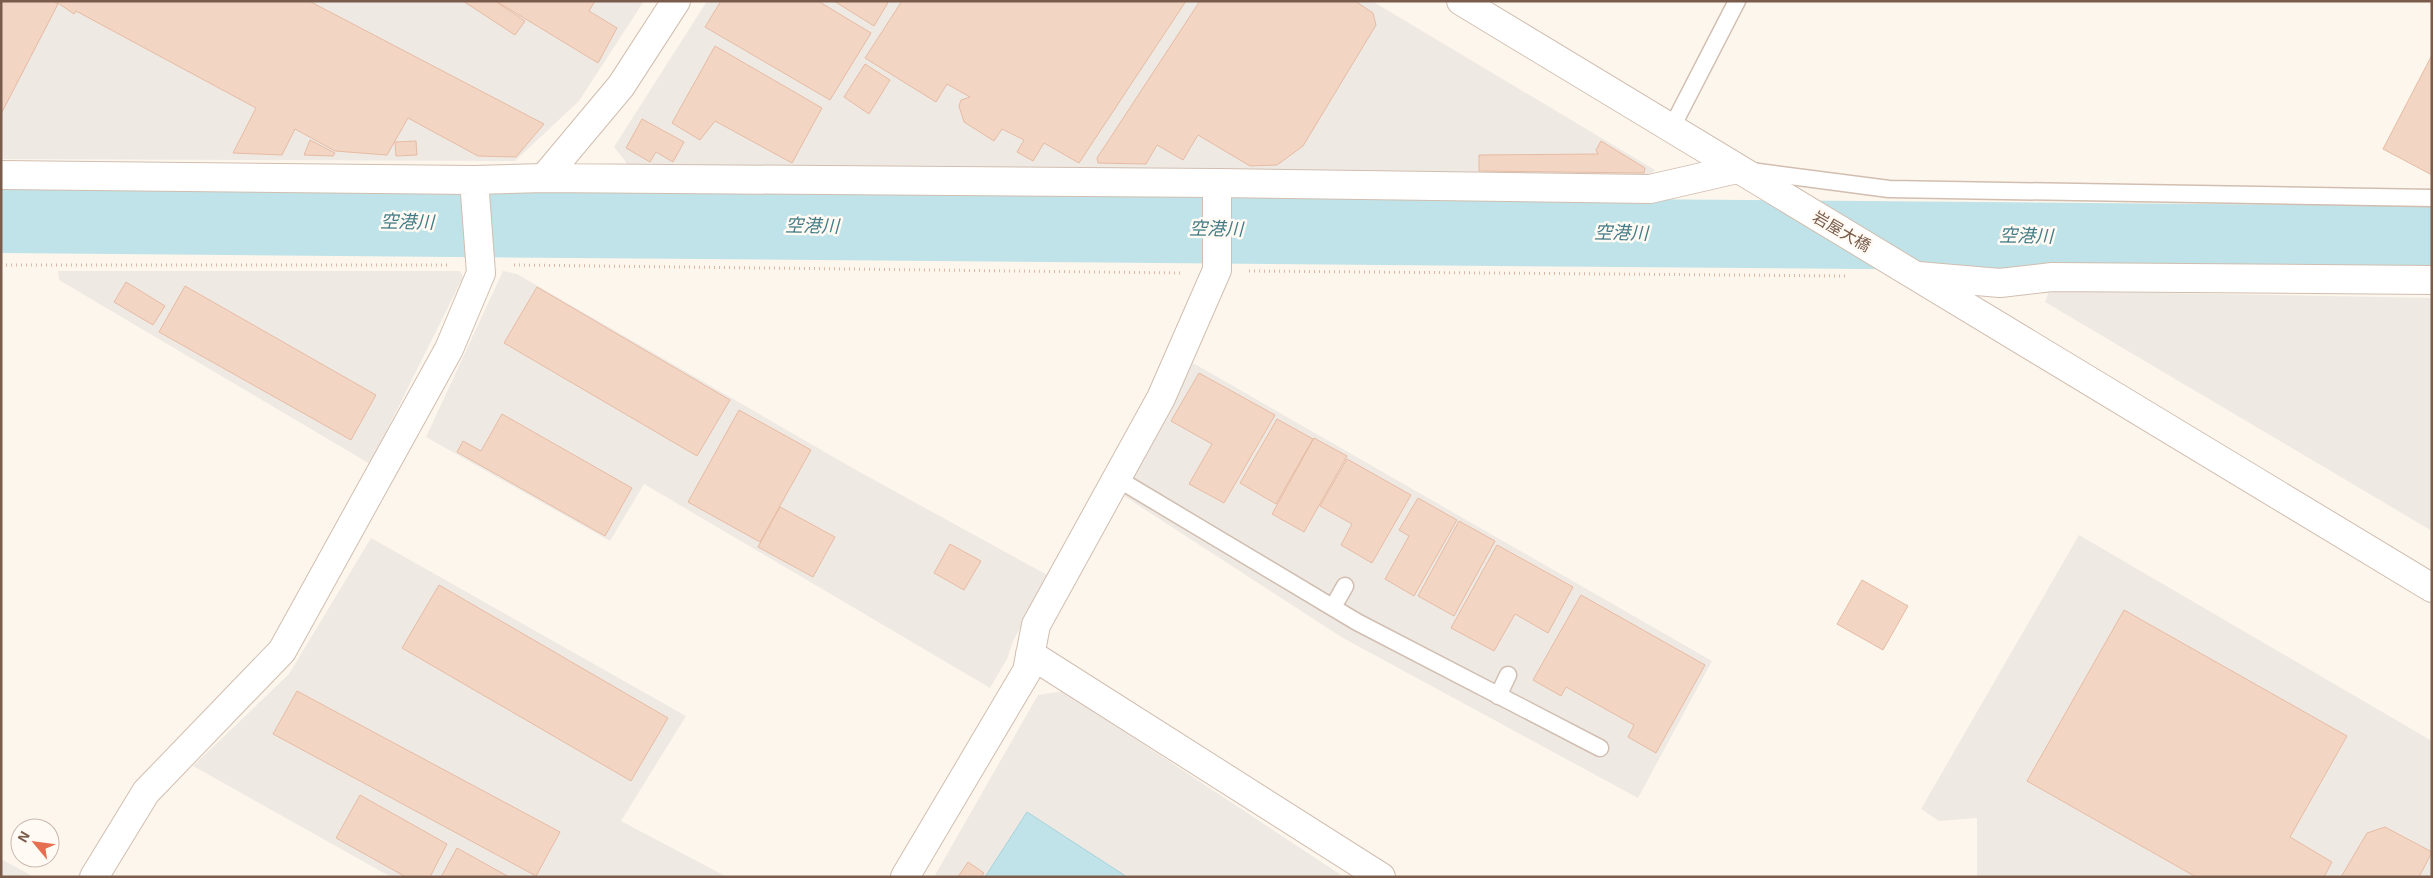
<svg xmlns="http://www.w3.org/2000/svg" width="2433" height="878" viewBox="0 0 2433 878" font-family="'Exo 2','Noto Sans JP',sans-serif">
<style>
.industrial{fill:#efe9e4}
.water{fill:#bfe3e8;stroke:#a5d3da}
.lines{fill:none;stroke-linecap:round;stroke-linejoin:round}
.river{stroke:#bfe3e8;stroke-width:68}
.building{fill:#f3d5c3;stroke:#e6bba3}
.service-casing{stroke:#d1beb0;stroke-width:19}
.minor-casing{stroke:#d1beb0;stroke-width:30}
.tertiary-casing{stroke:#d1beb0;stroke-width:30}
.path{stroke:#d9b8a5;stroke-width:3;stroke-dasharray:1 4;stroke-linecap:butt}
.service{stroke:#fff;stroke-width:16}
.minor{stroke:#fff;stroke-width:28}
.tertiary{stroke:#fff;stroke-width:28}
.labels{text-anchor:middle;stroke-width:5;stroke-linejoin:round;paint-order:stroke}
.street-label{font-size:16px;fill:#7a5c4d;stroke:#fffaf3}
.water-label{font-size:18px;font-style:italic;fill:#437c86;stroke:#fffaf3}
</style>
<rect width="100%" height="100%" fill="#fdf6ec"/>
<path class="industrial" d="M1,1h643l-65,100 -64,60 -514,-2z
M707,1h665l283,169 -5,6 -1021,-10 -15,-19z
M58,271h402l3,6 -93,187 -311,-184z
M503,271l14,3 339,196 193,106 -35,63 -7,20 -17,29 -346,-204 -34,57 -184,-104z
M2049,291l383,7v233l-387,-229z
M1193,363l519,298 -74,137 -295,-160 -219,-142z
M2079,535l353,206v136h-455v-59l-38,3 -18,-12z
M371,538l315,178 -65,105 106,56h-336l-198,-111 96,-92z
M1063,691l281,186h-410l104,-182z
M1,859l33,18h-33z"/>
<path class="water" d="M1027,812l100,65h-142z"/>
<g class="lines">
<path class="river" d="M1,219l2431,21"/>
</g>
<path class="building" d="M1,1h52l5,3 -57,110z
M55,1h254l235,123 -28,33 -38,-1 -70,-38 -21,37 -52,-4 -40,-22 -13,26 -49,-2 23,-45 -180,-97 -2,3z
M463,1h32l30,20 -10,14z
M496,1h99l-6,10 28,17 -19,35z
M721,1h97l53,32 -41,67 -125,-73z
M834,1h55l-15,25z
M902,1h284l-107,162 -35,-20 -11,18 -16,-9 7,-12 -22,-11 -8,12 -30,-19 -5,-16 2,-6 9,-3 -23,-13 -11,18 -71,-44z
M1200,1h155l18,12 3,12 -73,121 -26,19 -27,1 -52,-31 -15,25 -26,-15 -11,19 -48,-1 -1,-5z
M715,46l107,62 -30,55 -77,-42 -15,19 -28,-17z
M2432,55v120l-49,-26z
M865,64l25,16 -21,34 -25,-17z
M642,119l42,23 -11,20 -17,-10 -6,10 -24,-14z
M310,140l25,13 -2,3 -29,-1z
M416,141l1,14 -21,1 -1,-14z
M1601,141l44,27 -1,5 -165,-2v-16l119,-1 -2,-4z
M126,282l39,24 -12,19 -39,-23z
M185,286l191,109 -25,45 -192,-108z
M537,287l193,113 -33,56 -193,-113z
M1199,373l76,42 -51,88 -35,-19 23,-40 -41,-23z
M739,410l72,40 -51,92 -72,-40z
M502,414l130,74 -27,48 -148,-84 6,-11 18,10z
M1277,419l36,20 -37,65 -36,-21z
M1314,438l33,18 -43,76 -32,-18z
M1347,459l64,36 -39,68 -31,-18 11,-21 -32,-18z
M1418,498l39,22 -43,76 -29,-17 24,-43 -10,-6z
M780,507l55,30 -22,40 -55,-30z
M1459,521l36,20 -41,75 -36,-20z
M950,544l31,17 -17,29 -30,-17z
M1497,545l76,42 -25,46 -33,-19 -21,37 -43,-23z
M1862,580l46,26 -25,44 -46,-26z
M439,585l229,133 -37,63 -229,-133z
M1581,595l124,70 -49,88 -28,-16 6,-12 -68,-38 -5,9 -28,-16z
M2124,610l223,126 -57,101 42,25 -8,15h-128l-169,-96z
M297,691l263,141 -24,44 -263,-142z
M360,795l87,49 -17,33h-24l-70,-39z
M2385,827l47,25 -13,25h-78l26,-44z
M457,848l52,29h-68z
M968,862l16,11 -3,4h-23z"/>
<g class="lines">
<g class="service-casing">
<path id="service" d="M1671,129l66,-128
M1751,171l138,18 543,9
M1118,479l239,143 243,126
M1333,607l12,-21
M1498,696l10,-21"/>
</g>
<g class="minor-casing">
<path id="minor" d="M1,175l473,5 70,-2 673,5 433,6 87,-20
M544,178l77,-92 55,-85
M1918,276l82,7 52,-6 380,3
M1030,654l351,223
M94,877l52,-85 136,-141 167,-302 32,-76 -7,-93
M905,877l122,-206 9,-46 125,-227 56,-128v-87"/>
</g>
<g class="tertiary-casing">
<path id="tertiary" d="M1461,1l971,587"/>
</g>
<path class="path" d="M1,265h447
M514,265l667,8
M1249,271l599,5"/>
<use href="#service" class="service"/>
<use href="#minor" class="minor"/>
<use href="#tertiary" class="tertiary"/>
</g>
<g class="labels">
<g class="street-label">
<text transform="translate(1842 231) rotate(30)" y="6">岩屋大橋</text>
</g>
<g class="water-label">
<text transform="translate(407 222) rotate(1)" y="6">空港川</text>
<text transform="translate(812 226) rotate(1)" y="6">空港川</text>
<text transform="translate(1216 229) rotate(1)" y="6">空港川</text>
<text transform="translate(1621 233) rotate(1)" y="6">空港川</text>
<text transform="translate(2026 236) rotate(1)" y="6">空港川</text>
</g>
</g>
<rect width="2433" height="878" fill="none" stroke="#7a5c4d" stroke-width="5"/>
<g transform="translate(35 843) rotate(299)"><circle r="24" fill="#fffaf3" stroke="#cabbb1"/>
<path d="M0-4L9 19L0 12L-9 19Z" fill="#e76f51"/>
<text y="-8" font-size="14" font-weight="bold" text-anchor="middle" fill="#7a5c4d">N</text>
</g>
</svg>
